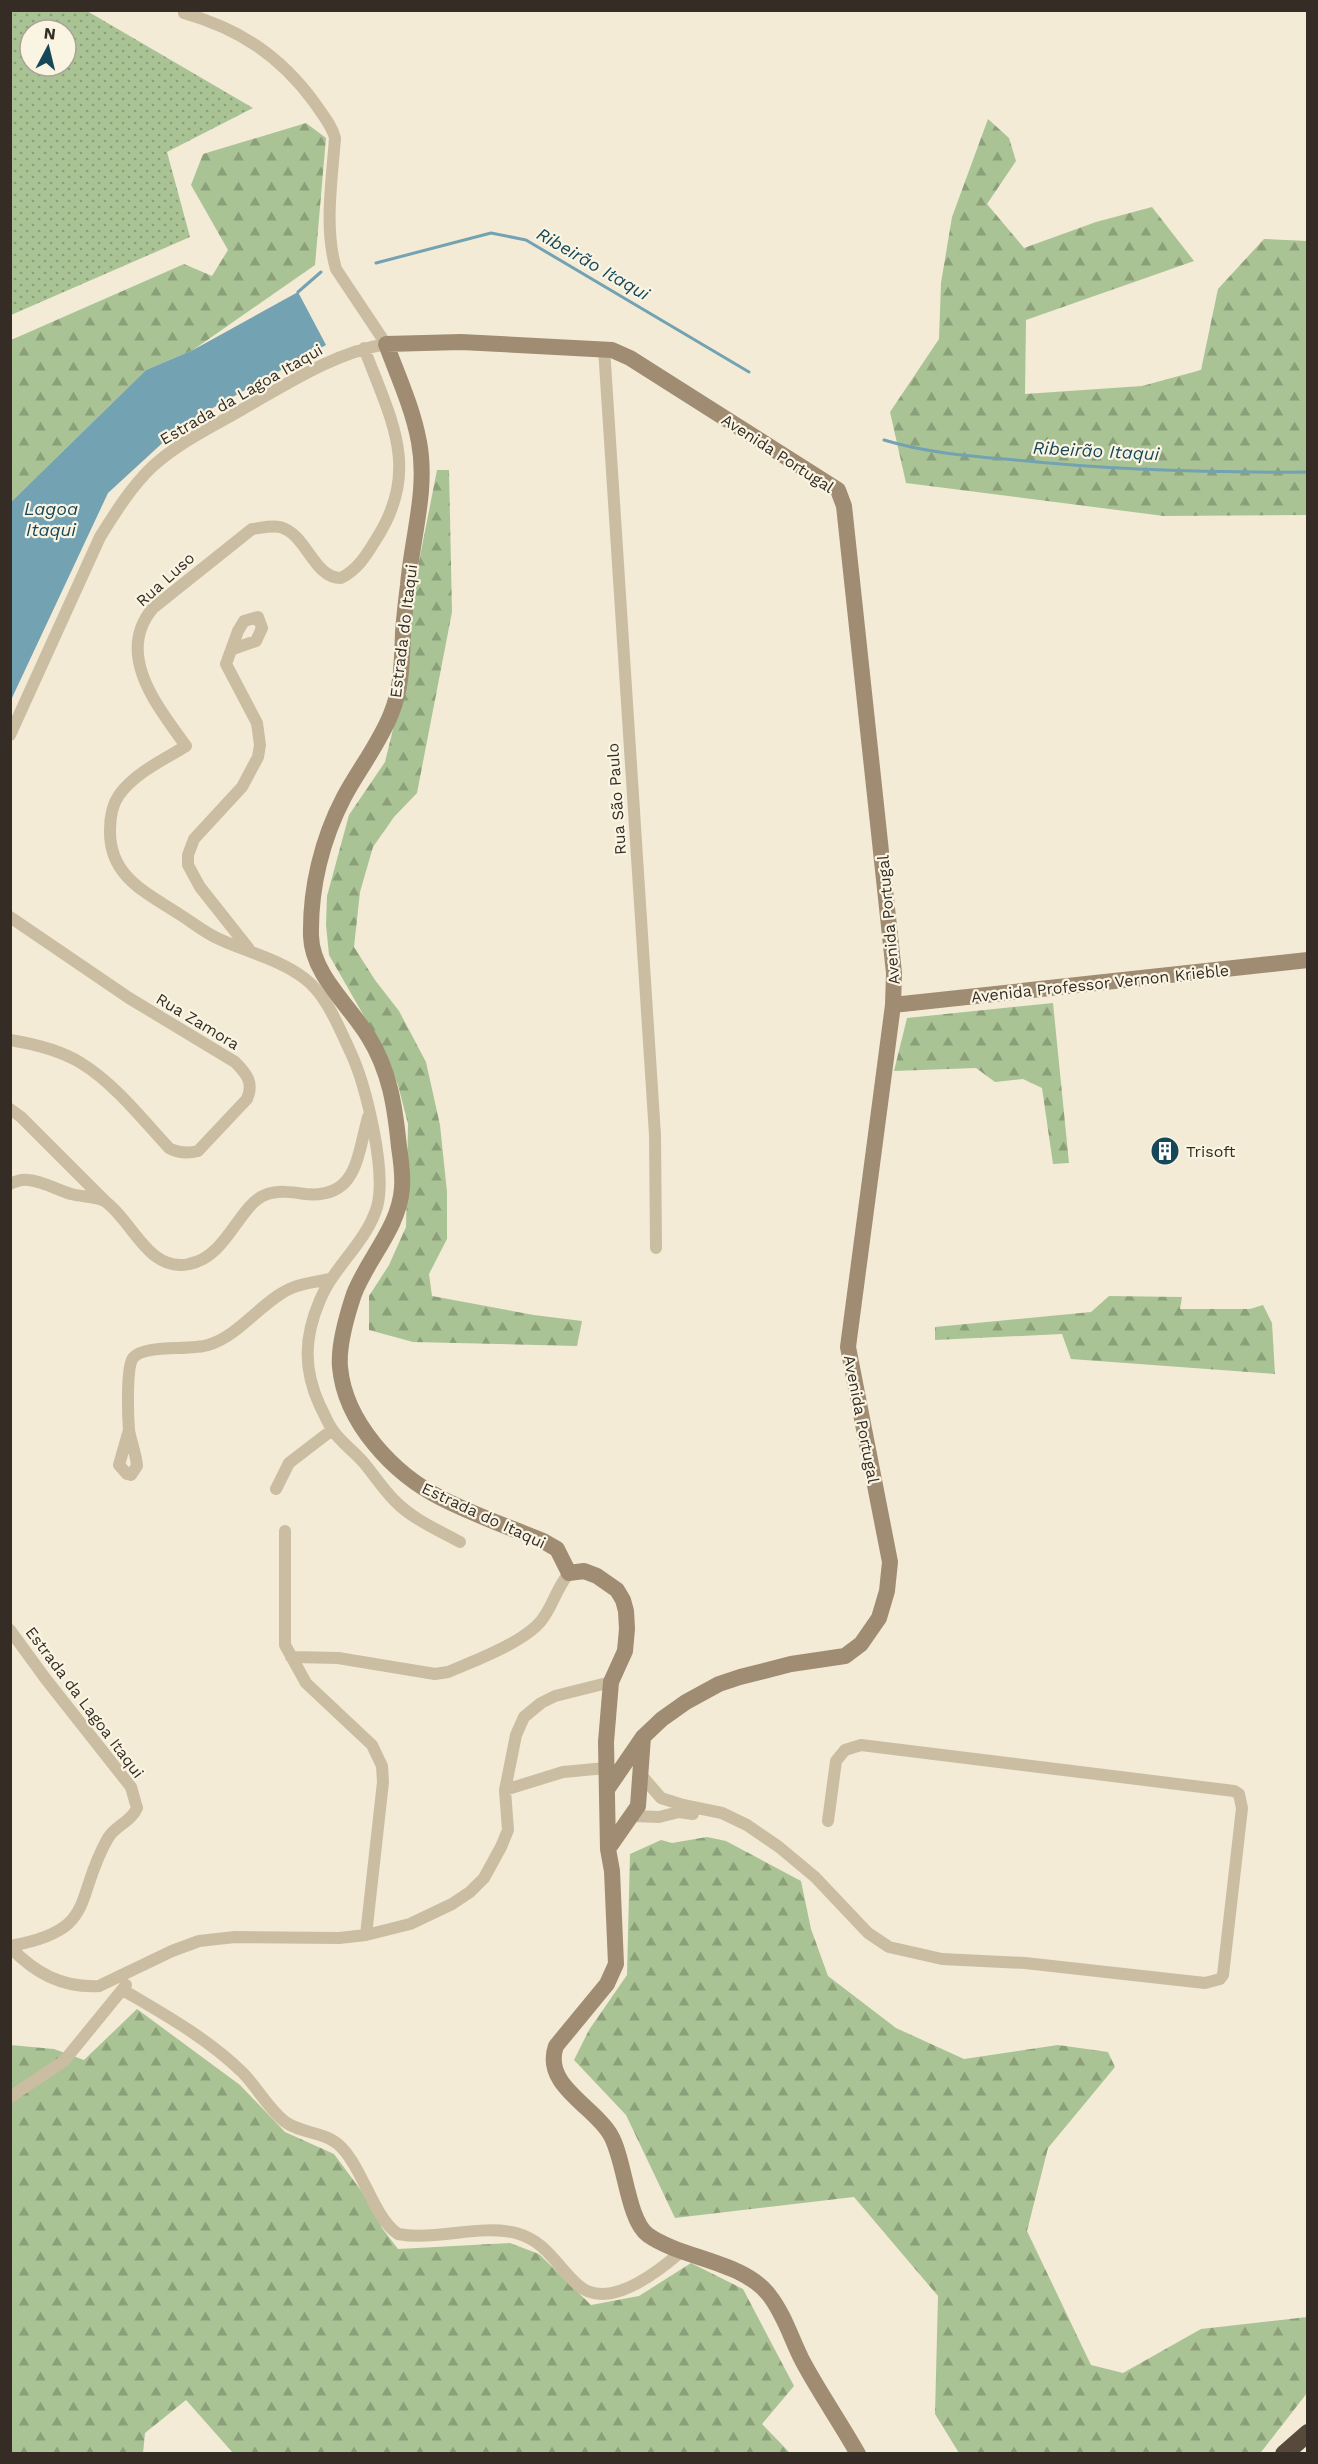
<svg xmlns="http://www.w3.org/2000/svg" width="1318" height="2464" viewBox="0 0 1318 2464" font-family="'Work Sans',sans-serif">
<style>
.grass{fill:url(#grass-dots);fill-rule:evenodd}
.forest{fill:url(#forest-firs)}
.water{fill:#73a2b2}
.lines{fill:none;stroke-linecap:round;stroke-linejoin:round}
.stream{stroke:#73a2b2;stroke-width:3}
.street{stroke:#cbbda2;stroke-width:12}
.secondary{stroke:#9f8c73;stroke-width:16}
.highway{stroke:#57493b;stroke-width:18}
.labels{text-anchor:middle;stroke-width:4.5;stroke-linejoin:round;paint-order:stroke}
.street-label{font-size:16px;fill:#352d25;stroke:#faf4e3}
.poi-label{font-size:16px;fill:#352d25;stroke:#faf4e3;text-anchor:start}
.water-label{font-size:18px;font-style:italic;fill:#17485a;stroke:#faf4e3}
</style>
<defs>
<pattern id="grass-dots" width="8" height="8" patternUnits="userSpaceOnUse" patternTransform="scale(1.5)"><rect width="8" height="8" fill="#aac395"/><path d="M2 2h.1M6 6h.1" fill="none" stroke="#8b9f79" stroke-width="1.8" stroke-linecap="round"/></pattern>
<pattern id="forest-firs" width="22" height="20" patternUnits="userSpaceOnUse" patternTransform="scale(1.5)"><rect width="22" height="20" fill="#aac395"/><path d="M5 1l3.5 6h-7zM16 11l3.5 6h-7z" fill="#8b9f79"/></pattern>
</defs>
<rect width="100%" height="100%" fill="#f3ebd6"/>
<path class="grass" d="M11,10l76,1 166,97 -86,44 23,85 -179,78zM30,30h36v36h-36z"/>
<path class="forest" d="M988,119l21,19 7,23 -29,43 37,44 72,-26 56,-15 42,54 -168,59 -1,74 117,-8 59,-16 17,-81 46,-50 43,2v274l-143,1 -258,-33 -16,-71 49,-73 2,-56 11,-66z
M306,123l20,15 -11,127 -122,85 -47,20 -135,132v-162l173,-76 28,12 16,-26 -37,-65 12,-31z
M437,470h12l3,142 -35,181 -23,24 -21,30 -13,45 -6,55 21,33 24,31 27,51 14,63 7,67v47l-18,35 3,22 102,19 48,6 -5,25 -164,-4 -44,-12v-34l20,-31 17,-38 2,-103 -10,-39 -18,-41 -51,-89 -3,-30 1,-29 22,-81 36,-53 20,-82 8,-88z
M1053,1003l16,160 -16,1 -11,-76 -19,-9 -28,3 -19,-14 -82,3 13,-53z
M1109,1296l73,1 -2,12h70l13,-4 9,18 3,51 -204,-15 -9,-25 -127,6v-13l156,-15z
M707,1837l19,4 75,40 10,48 17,47 68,52 68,31 94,-14 50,7 7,15 -67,81 -21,83 64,134 32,8 78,-44 106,-12v76l-45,58 -4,3 -299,-1 -24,-39 3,-118 -84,-99 -179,21 -49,-103 -52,-55 15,-30 38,-55 3,-121 31,-14 11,3z
M137,2009l103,76 45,47 49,22 40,54 8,20 16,21 112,-6 29,11 52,51 48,-9 52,-33 52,26 51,97 -32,38 28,29h-557l-47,-53 -41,33 -2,20h-132l-1,-408 44,4 30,11z"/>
<path class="water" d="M298,292l28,53 -144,80 -74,68 -97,207v-198l135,-132 47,-20z"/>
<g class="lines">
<path class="stream" d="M376,263l115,-30 35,7 223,132
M298,292l23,-20
M884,440c43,13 86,16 131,20 97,10 195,13 293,12"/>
<path class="street" d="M364,348c27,72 58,122 11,193 -9,15 -18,29 -34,37 -28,0 -34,-44 -61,-51 -9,-2 -19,1 -28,2l-99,79c-39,46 5,99 33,138 -23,14 -51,27 -67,49 -7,10 -9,23 -9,35 -1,46 35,62 69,84 13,8 26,19 40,25 28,13 60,20 85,39 23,17 35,50 47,75 15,33 36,119 26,154 -11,36 -43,59 -57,93 -16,37 -17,69 0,106 4,7 7,16 12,23 8,13 23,23 32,34 10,12 19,26 30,37 18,19 44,30 66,42
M604,348l51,787 1,113
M233,649l23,-8 6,-13 -4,-11 -14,4 -6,10 -12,33 31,59 3,22 -2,12 -16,30 -48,52 -6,16v10l12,22 49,62
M10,735l90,-198c15,-24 31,-50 52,-70 26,-24 58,-39 89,-57 46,-26 92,-57 145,-66l-50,-75c-12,-41 -4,-89 -1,-131 -3,-13 -13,-24 -21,-36 -34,-46 -74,-73 -130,-89
M10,917l119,81 106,64c12,12 19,21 12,37l-49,52c-11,3 -20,2 -29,-3 -27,-29 -54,-64 -88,-85 -21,-13 -46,-19 -71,-23
M10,1109l11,8 84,84
M10,1184c6,-3 12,-5 18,-4 15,1 29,10 43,14 10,3 27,2 35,8 27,20 43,71 83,62 38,-7 50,-59 76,-69 12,-5 27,-3 40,-1 52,5 52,-37 63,-77
M129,1430l-10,35 8,9 4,1 6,-9c-1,-13 -6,-24 -8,-36 -1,-12 -3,-63 4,-72 10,-14 56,-7 75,-13 28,-8 49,-37 74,-52 14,-9 32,-11 48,-14
M276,1489l13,-26 43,-33
M285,1531v114l21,38 66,62 10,21 1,16 -17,153
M10,1630l35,48 86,109 6,21c-6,14 -21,17 -29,30 -35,61 -9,92 -98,108
M291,1657l47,1 97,16 13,-2c27,-11 76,-30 93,-51 12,-15 15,-32 28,-48
M642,1776l19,22 22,7 39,8 25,12 32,22 36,30 53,56 21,14 53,12 83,4 180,20 15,-4 3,-4 19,-167 -3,-14 -5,-3 -373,-46 -16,5 -9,11 -8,60
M505,1790l58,-18 43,-4
M632,1816l27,1 20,-5 14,2
M10,1947c25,26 52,41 89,39l73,-35 27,-10 36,-4 104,1 27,-3 44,-11 42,-20 18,-12 14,-14 17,-31 7,-17 -3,-40 11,-55 8,-18 17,-14 14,-7 56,-14
M123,1990c42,25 84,48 119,82 15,15 25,35 42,49 16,13 42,10 57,26 22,22 33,71 57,87 37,7 82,-10 118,-1 32,9 40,33 62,52 30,27 81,-14 104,-34
M10,2097l54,-36 62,-76"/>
<path class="secondary" d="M893,1005l415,-45
M608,1788l35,-51 19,-18 24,-17 33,-18 21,-7 51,-13 54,-8 16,-12 18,-26 8,-27 3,-29 -42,-215 45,-342 1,-32 -50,-467 -6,-16 -208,-132 -18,-8 -151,-8 -75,2c12,32 27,65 33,98 9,48 -7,95 -11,143 -2,16 -4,32 -5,48 -1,27 -1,55 -12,81 -12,30 -32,55 -47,83 -22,42 -34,91 -33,139 1,38 38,69 57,100 22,35 27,71 31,111 2,13 4,28 3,41 -3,40 -34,70 -48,106 -7,21 -16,51 -14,73 5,56 54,107 101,131 33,17 68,29 102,43l14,8 12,24 15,-2 13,5 20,14 6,10 3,11 1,18 -2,22 -14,31 -5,60 2,107 4,22 4,93 -9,20 -51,62c-14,39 38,60 54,88 15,24 17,86 38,101 34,24 95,26 121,60 15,19 22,43 33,65 17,32 38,62 56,94
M608,1849l30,-43 5,-69"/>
<path class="highway" d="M1284,2454l24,-21"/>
</g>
<defs>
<g id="building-disc" transform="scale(1.5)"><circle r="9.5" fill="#17485a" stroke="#faf4e3"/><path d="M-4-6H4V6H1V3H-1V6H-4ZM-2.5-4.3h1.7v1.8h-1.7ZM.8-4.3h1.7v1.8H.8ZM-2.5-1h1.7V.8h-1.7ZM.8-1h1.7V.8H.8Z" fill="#fff"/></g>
</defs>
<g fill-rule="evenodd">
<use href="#building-disc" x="1165" y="1151"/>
</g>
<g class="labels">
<g class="street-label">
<text transform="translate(241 394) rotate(-30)" y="6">Estrada da Lagoa Itaqui</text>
<text transform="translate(778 453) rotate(33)" y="6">Avenida Portugal</text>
<text transform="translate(165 579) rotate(-42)" y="6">Rua Luso</text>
<text transform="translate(403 631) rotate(-83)" y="6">Estrada do Itaqui</text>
<text transform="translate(616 799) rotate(-94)" y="6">Rua São Paulo</text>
<text transform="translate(888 920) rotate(-95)" y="6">Avenida Portugal</text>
<text transform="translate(1100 983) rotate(-6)" y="6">Avenida Professor Vernon Krieble</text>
<text transform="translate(198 1021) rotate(31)" y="6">Rua Zamora</text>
<text transform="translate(862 1419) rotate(79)" y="6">Avenida Portugal</text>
<text transform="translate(484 1515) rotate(25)" y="6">Estrada do Itaqui</text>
<text transform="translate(85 1702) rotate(53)" y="6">Estrada da Lagoa Itaqui</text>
</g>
<g class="poi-label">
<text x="1186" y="1157">Trisoft</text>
</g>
<g class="water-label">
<text transform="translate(593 264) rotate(30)" y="6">Ribeirão Itaqui</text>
<text transform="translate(1096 451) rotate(3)" y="6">Ribeirão Itaqui</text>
<text x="51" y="515">Lagoa<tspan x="51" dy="21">Itaqui</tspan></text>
</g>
</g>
<rect width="1318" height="2464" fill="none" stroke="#352d25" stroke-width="24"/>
<g transform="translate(48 48) rotate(7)"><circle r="28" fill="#faf4e3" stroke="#aba497" stroke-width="1.5"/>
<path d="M0-4.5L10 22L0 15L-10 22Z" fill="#17485a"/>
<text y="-9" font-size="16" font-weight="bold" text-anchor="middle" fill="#352d25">N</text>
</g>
</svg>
